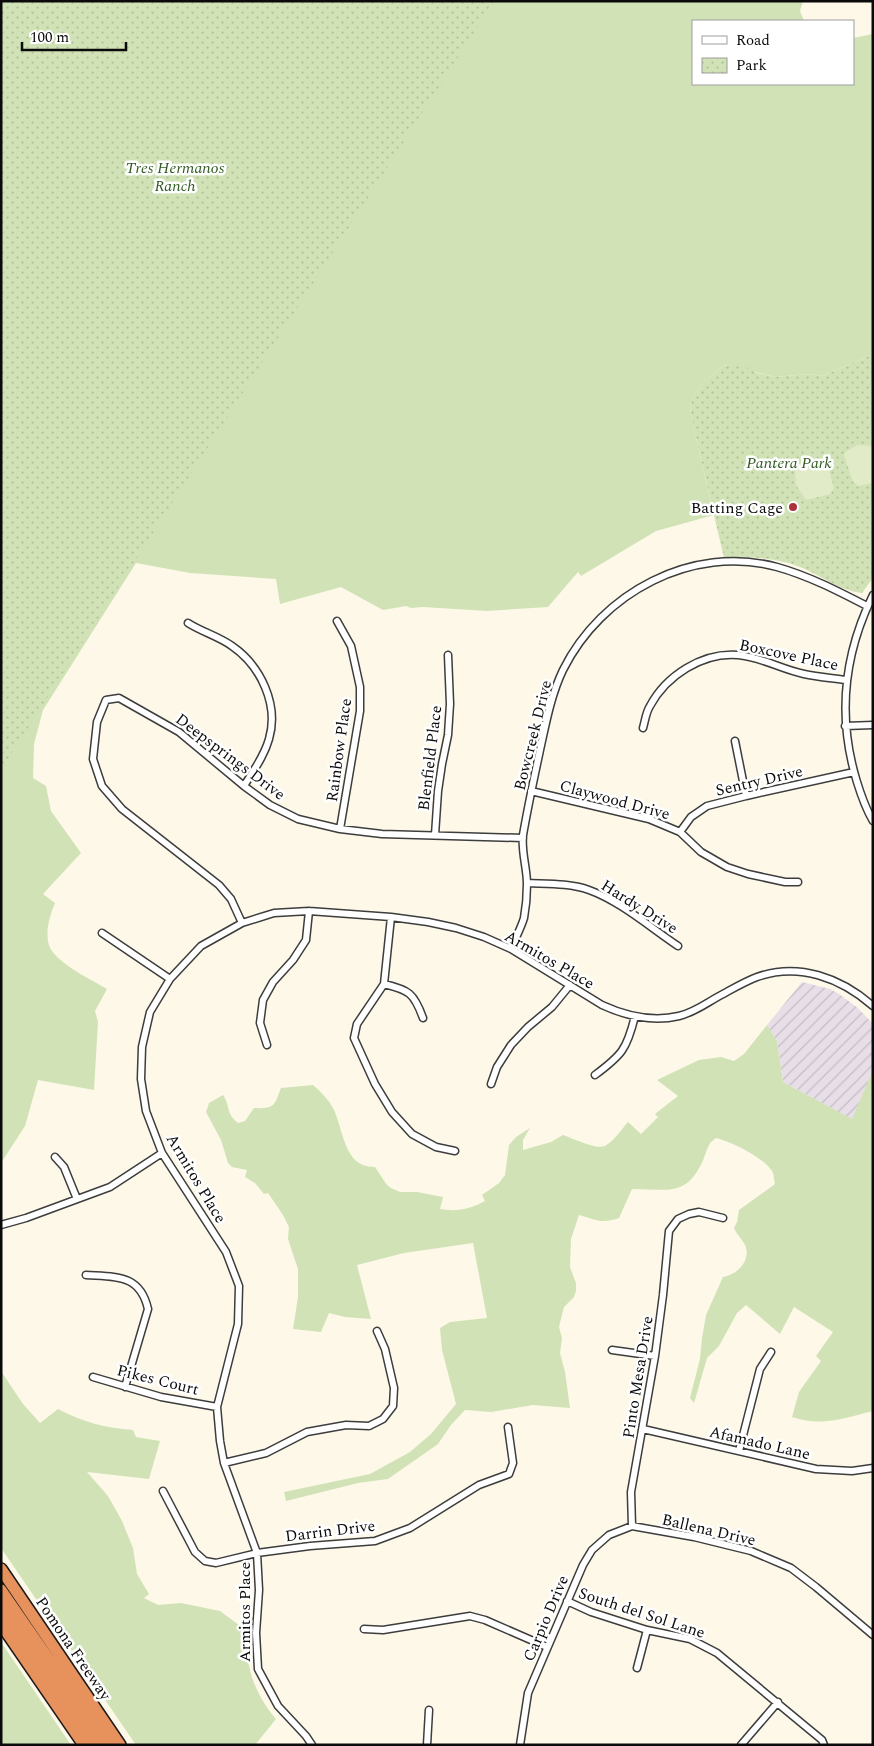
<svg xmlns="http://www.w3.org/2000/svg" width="874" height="1746" viewBox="0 0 874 1746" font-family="Spectral,serif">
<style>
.industrial{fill:url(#industrial-furrows)}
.grass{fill:#d1e3b6}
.park{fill:url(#park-dots)}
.pitch{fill:#e1ebc7}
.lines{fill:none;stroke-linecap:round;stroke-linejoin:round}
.minor-casing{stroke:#3d3d3d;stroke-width:9}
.motorway-casing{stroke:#1b1b1b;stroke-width:14}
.minor{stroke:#fff;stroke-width:6}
.motorway{stroke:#e7925d;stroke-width:11}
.poi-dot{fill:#ac303e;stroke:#fff;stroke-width:2}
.labels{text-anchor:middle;stroke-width:5;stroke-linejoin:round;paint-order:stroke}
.park-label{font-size:16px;font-style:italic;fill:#315a21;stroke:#fff}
.poi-label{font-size:16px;fill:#0a0a0a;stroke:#fff;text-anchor:end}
.street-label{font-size:16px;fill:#0a0a0a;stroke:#fff}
</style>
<defs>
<pattern id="industrial-furrows" width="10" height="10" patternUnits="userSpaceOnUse" patternTransform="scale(1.25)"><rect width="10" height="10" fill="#e7dee8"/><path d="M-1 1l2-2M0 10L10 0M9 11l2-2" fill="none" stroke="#c5bdc6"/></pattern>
<pattern id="park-dots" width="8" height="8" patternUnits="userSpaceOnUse" patternTransform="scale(1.25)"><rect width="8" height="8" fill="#d1e3b6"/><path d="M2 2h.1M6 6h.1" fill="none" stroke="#b2c19b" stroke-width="1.8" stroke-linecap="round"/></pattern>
</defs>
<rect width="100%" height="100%" fill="#fdf8e8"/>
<path class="industrial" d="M802,982l28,7 9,5 19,14 15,16v46l-20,50 -70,-38 -6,-41 -10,-16z"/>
<path class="grass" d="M1,1h802l-3,10 4,10h-111v63h160v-46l20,-4v320l-51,22 -14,-2 -33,3 -47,-12 -5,1 -18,15 -11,14 -4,11 1,10 23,99 -58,16 -75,45 -3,-4 -30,35 -61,4 -64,-4 -12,1 -5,-2 -23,4 -42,-23 -61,17 -4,-25 -86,-6 -54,-10 -93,147 -9,34 -1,34 13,8 5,25 30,42 -38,41 12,9c-5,12 -9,25 -7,38 2,20 43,38 59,48l-12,22 3,11 -4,68 -56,-10 -13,46 -24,37z
M767,1025l10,16 6,41 69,37 21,-49v341c-29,7 -51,16 -81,6l7,-25 22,-31 -5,-5 17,-24 -39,-25 -14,27 -34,-29 -9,8 -18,33 -12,12 -13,45 -4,-5 10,-39 2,-21 4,-23 17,-38c14,-2 29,-17 22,-32 -3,-6 -8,-10 -11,-17l3,-6 2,-12 36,-26c-1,-3 -1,-8 -2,-11 -6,-14 -43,-32 -57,-35 -8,5 -9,12 -12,20 -17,40 -35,31 -72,31l-13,29c-19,6 -22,2 -40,-3l-8,24 -1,28 6,16v8l-2,6 -10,10 -5,20 3,11 -2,15 5,19 5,36 -37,-3 -42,7 -26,-2 -14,15 -13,19 -50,35 -30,4 -72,18 -2,-9 86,-18 40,-22 21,-18 25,-30 -14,-54 -2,-22 10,-6 37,-4 -14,-75 -69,10 -47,12 14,54 -26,-2 -16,-4 -8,19 -28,-3 5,-32v-28l-10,-30 1,-12 -6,-12 -15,-22 -4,1 -9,-11 -10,-6 2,-7 -15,-3 -4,-4 -7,-23 -15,-28 3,-9 14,-8c7,10 3,19 15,28l7,-2 9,-13c22,1 20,-3 27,-20l32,-3c8,7 15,14 20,23 11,21 10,60 42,59l12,18 4,3 9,4h17l26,5 -3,12c18,3 30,0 45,-8l-3,-6 17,-12 6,-8 4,-30 7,-8 14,-9 -7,12v10l28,-8 12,-7c9,3 33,15 42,11 9,-5 16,-16 23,-24l13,12 17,-17 -3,-3 23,-18 -21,-16 42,-20 22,-3 13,4 10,-7z
M1,1371l22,33 17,19 18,-14c24,13 48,19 75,21l3,7 24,4 -11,38 -62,-7 21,24 14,25 11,27 4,26 12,20 -5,4 14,7 23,-2 39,8 27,20c-3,33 8,64 29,88l-21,26h-119l-135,-197z
M1,1642l70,103h-70z"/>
<path class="park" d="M1,1h493l-493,769z
M873,354v224l-11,15c-20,-2 -40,-16 -57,-24 -25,-11 -54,-13 -81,-11l-33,-142 -1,-10 4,-11 11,-14 18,-15 5,-1 18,2 11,6 18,4 33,-3 14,2z"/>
<path class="pitch" d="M858,445l15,1v37l-15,3 -5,-4 -9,-27 1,-3z
M826,460l8,28 -4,6 -24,6 -10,-15 -1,-13 9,-10z"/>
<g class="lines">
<g class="minor-casing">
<path id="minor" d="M873,595c-30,61 -36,122 -16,187 4,13 9,27 16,39
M337,621l14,25 9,41v24l-20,118
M188,623c14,9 30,13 44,23 29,20 47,59 37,93 -5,18 -16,32 -25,47
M845,726l28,-1
M643,728c2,-7 3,-16 7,-22 16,-30 52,-54 88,-51 23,2 43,14 66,19 13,3 28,4 42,6
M735,741l11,55
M531,791l118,28 31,13 21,20 26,15 21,7 37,8h13
M680,832l11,-15 16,-11 39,-10 108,-24
M435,835l3,-44 4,-27 6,-29 2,-31 -2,-49
M527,883c20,1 42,0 62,7 31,11 62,38 89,56
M391,917l-7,67 -27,40 -3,14 21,46 17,28 20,22 24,13 19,4
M242,923l-11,-24 -12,-14 -97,-76 -20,-23 -9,-27 4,-37 9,-22 13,-2 60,34 65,54 26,19 28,14 42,10 42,5 141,4
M102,933l68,46
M511,949c4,-10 10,-21 13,-31 2,-11 3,-24 3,-34 0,-16 -6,-33 -4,-49 5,-29 11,-57 17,-85 6,-27 11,-55 23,-80 38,-77 129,-126 214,-103 32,9 61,24 90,39
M384,984c25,6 30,9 39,34
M267,1045l-7,-22 3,-23 10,-18 20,-22 13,-20 3,-29
M595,1075c27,-20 32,-26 40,-59
M491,1084l6,-17 14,-22 17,-18 24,-20 18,-22
M55,1157l9,10 13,32
M1,1225l25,-7 84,-31 52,-34
M86,1275c30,2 54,-1 62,34l-23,78
M612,1350l43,6
M93,1377l68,20 56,10
M643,1429l173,40 36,2 21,-3
M739,1451l21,-82 11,-17
M224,1463l42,-10 41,-21 39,-7 23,1 14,-7 10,-13 1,-18 -9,-39 -8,-18
M163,1491l32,61 10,9 11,2 41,-10 53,-7 65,-5 35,-13 69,-43 30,-11 4,-11 -5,-36
M632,1526l-1,-34 24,-136 8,-61 6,-64 9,-12 11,-5 10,-2 24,6
M567,1601l24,11 56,18 43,9 27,14 105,87 2,5
M364,1629l19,1 87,-14 15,4 62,27
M637,1668l10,-38
M312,1745l-6,-9 -28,-30 -20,-37 -2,-36 3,-43 -2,-37 -33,-90 -4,-22 -3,-34 21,-83 1,-38 -13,-34 -64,-99 -16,-42 -5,-32 1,-32 8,-35 20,-33 31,-33 41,-23 32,-10 35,-2 82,6 37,5 28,6 28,9 27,12 91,56c24,11 51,17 77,11 17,-4 30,-15 44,-22 11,-6 23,-13 34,-17 42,-15 84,1 116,29
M427,1745l2,-35
M520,1745l8,-52 55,-128 9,-15 17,-15 23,-9 62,11 57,14 40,17 25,19 57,48
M741,1745l37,-43"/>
</g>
<g class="motorway-casing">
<path id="motorway" d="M1,1569l119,176
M1,1590l107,155
M1,1607l95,138
M1,1624l83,121"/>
</g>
<use href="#minor" class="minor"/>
<use href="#motorway" class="motorway"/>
</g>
<circle class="poi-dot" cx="793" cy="507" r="5"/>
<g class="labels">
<g class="park-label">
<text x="175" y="173">Tres Hermanos<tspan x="175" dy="18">Ranch</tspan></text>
<text x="789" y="468">Pantera Park</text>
</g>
<g class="poi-label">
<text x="783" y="513">Batting Cage</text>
</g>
<g class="street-label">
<text transform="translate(789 654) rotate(12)" y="6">Boxcove Place</text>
<text transform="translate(532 735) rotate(-76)" y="6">Bowcreek Drive</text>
<text transform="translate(338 750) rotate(-82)" y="6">Rainbow Place</text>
<text transform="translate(231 756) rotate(37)" y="6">Deepsprings Drive</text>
<text transform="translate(429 758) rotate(-83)" y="6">Blenfield Place</text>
<text transform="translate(759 780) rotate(-13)" y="6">Sentry Drive</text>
<text transform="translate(615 799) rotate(15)" y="6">Claywood Drive</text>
<text transform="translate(640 906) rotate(32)" y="6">Hardy Drive</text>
<text transform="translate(550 959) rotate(30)" y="6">Armitos Place</text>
<text transform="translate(197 1178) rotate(59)" y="6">Armitos Place</text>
<text transform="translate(637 1377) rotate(-81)" y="6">Pinto Mesa Drive</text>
<text transform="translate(158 1379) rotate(14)" y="6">Pikes Court</text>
<text transform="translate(760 1442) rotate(13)" y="6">Afamado Lane</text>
<text transform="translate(709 1529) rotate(13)" y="6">Ballena Drive</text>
<text transform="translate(330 1530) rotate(-7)" y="6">Darrin Drive</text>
<text transform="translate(244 1612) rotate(-90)" y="6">Armitos Place</text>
<text transform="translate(642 1612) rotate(18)" y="6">South del Sol Lane</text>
<text transform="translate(545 1618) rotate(-67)" y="6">Carpio Drive</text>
<text transform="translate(74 1648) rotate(56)" y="6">Pomona Freeway</text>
</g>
</g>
<rect width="874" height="1746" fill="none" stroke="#0a0a0a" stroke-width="5"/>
<rect x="692" y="20" width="162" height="65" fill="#ffffff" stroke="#9d9d9d"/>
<rect x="702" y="36" width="25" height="8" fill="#ffffff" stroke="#9d9d9d"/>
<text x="736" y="45" font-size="15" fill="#0a0a0a">Road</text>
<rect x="702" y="58" width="25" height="15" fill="url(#park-dots)" stroke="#9d9d9d"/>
<text x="736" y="70" font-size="15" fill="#0a0a0a">Park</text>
<path d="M22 42v8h104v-8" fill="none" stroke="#0a0a0a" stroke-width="2.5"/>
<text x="30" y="42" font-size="15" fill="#0a0a0a" stroke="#ffffff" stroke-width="4" paint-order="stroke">100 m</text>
</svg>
